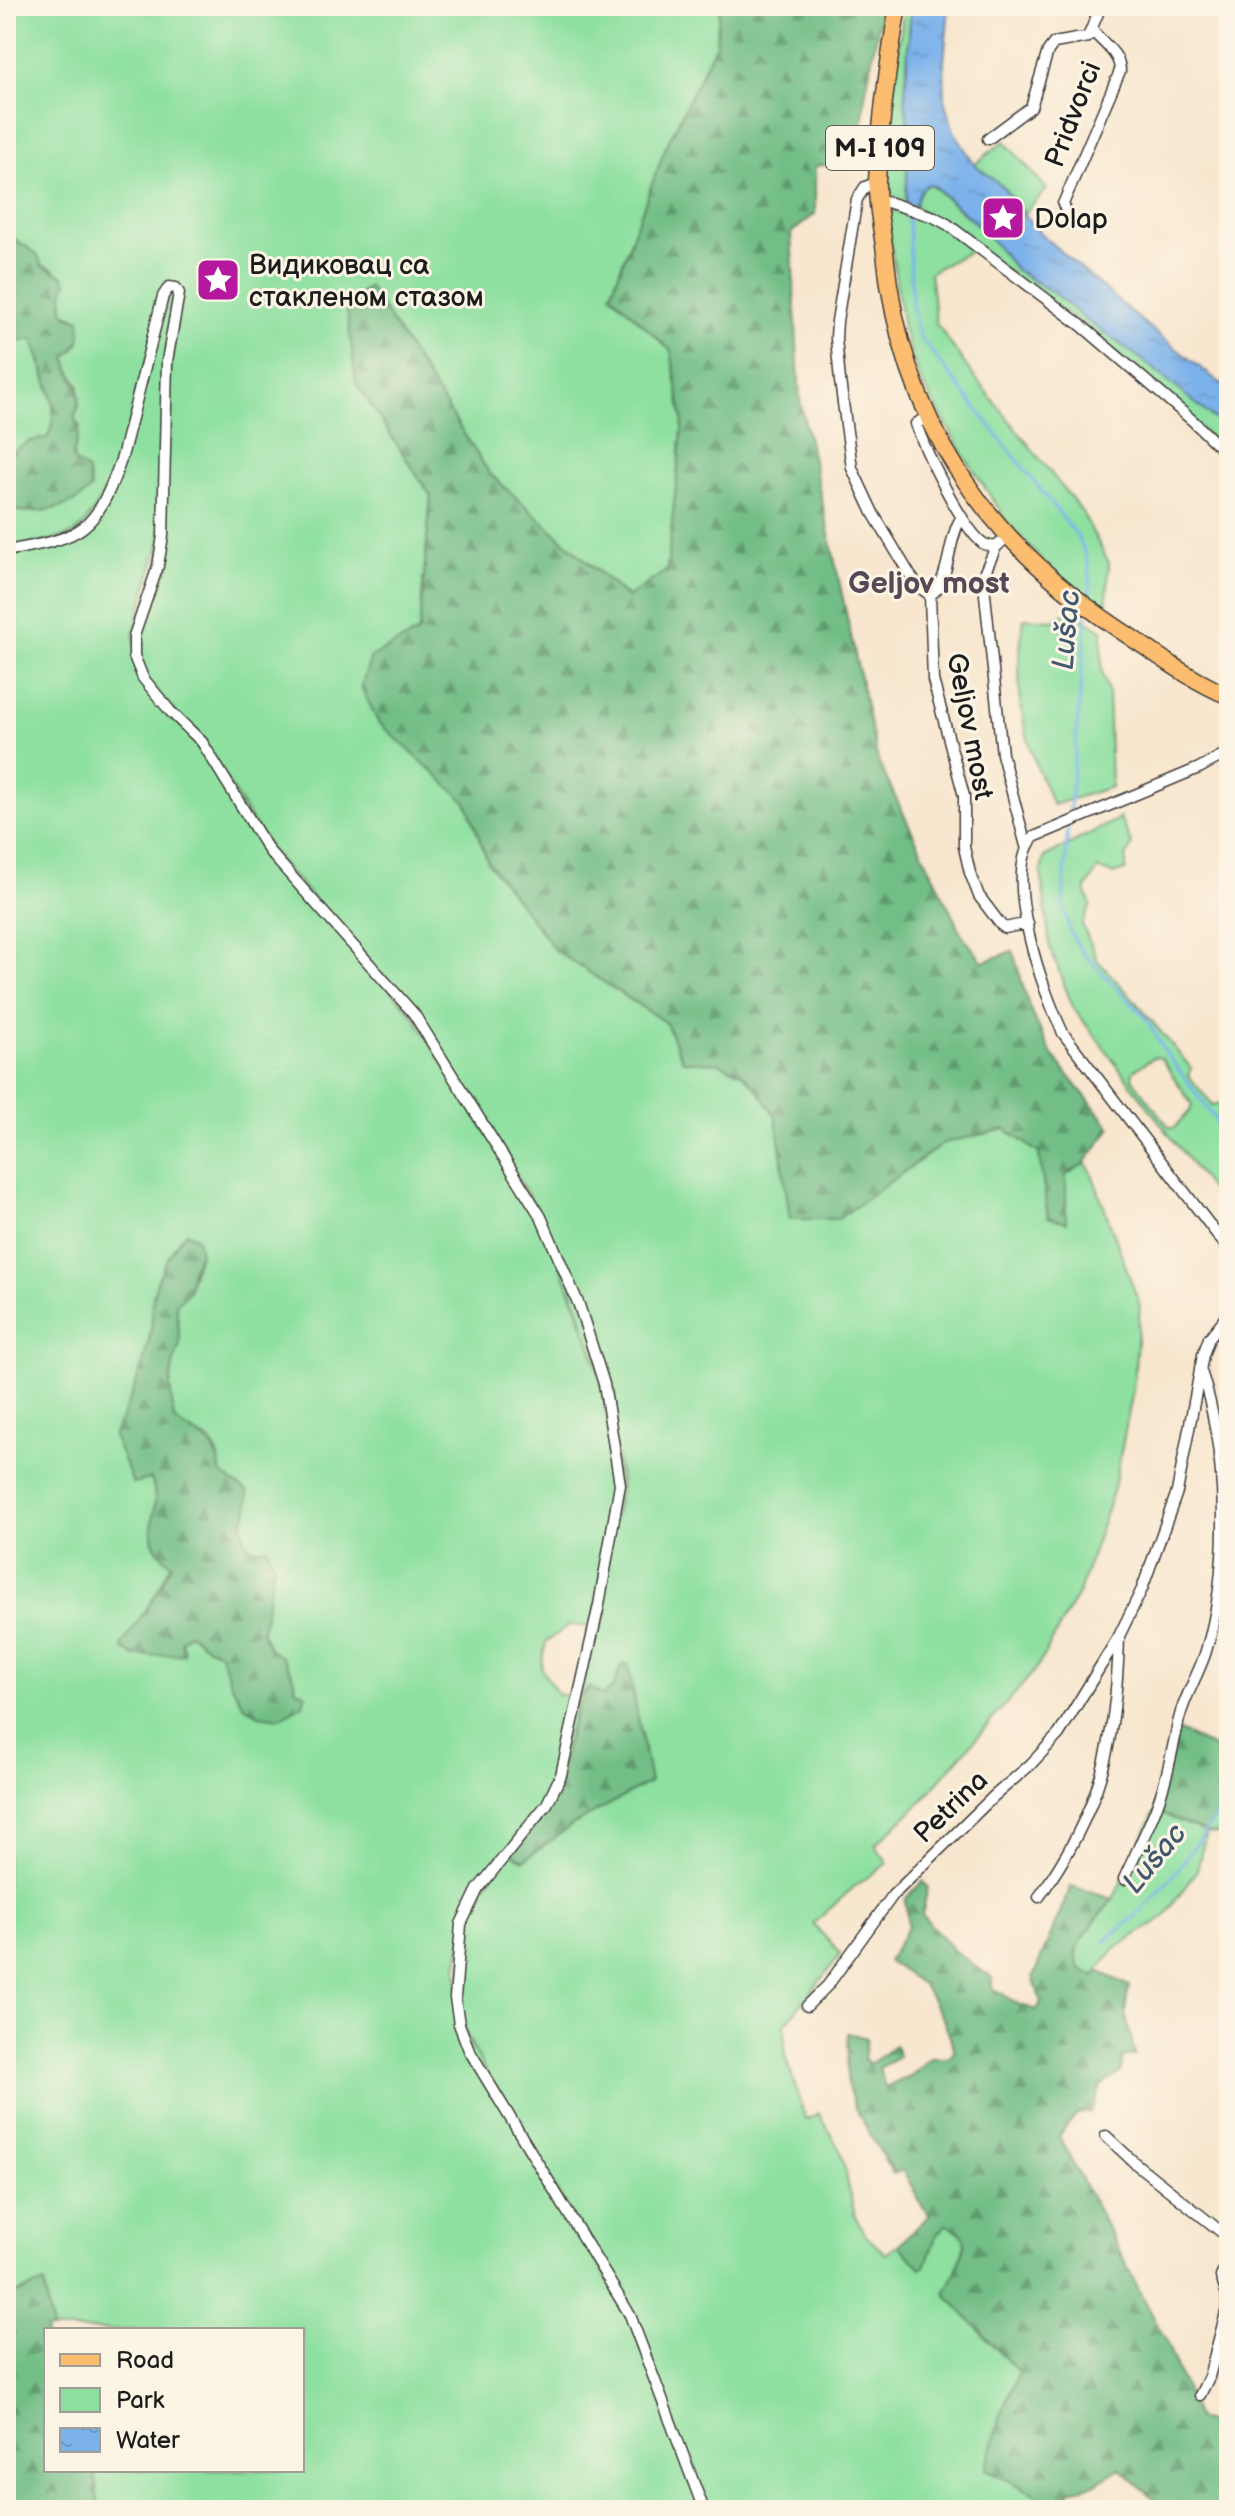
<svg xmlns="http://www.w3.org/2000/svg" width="1235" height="2516" viewBox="0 0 1235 2516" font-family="'Balsamiq Sans',sans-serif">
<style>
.green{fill:#8de0a0;stroke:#547e5e;stroke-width:2;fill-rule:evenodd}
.forest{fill:url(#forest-firs);stroke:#476d51;stroke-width:2}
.water{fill:url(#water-ripples);stroke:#4c6784;stroke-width:2}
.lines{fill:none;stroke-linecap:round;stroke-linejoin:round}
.stream{stroke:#7cb2eb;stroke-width:3}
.minor-casing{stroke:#3d3a37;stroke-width:13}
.primary-casing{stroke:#3d3a37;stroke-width:19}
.minor{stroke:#fff;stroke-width:10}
.primary{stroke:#fcbd6f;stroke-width:16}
.labels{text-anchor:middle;stroke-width:6;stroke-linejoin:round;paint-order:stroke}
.shield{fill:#fcf5e5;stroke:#5f5d58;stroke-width:2}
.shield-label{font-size:26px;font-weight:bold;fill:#1c1c1c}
.street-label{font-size:28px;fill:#1c1c1c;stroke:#fcf5e5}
.poi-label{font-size:28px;fill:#1c1c1c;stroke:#fcf5e5;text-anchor:start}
.neighbourhood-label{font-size:30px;font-weight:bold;fill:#564856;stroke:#fcf5e5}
.water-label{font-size:30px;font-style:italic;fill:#42586f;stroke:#fcf5e5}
</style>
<defs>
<pattern id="forest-firs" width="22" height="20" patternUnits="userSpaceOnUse" patternTransform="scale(2)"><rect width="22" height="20" fill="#72be86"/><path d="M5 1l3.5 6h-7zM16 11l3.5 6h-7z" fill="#5d9a6d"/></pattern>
<pattern id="water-ripples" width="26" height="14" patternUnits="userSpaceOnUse" patternTransform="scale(2)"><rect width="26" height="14" fill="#7cb2eb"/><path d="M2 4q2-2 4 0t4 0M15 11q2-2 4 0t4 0" fill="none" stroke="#6b98c9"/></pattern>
</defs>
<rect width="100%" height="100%" fill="#fcf5e5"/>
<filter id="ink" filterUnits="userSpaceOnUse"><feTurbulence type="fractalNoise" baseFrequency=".0125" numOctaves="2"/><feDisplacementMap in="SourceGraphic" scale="16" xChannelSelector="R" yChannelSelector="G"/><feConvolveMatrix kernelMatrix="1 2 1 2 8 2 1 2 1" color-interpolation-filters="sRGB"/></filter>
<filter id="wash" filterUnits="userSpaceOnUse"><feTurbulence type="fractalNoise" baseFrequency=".006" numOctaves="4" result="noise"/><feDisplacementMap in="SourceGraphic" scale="32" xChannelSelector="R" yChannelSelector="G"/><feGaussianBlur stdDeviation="1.8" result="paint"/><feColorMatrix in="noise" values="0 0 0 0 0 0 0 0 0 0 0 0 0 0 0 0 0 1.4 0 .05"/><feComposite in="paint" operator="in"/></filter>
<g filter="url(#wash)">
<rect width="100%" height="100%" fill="#f8e6ce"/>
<path class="green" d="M6,6h714l-4,38 -51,105 -54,145 60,57 12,70 -16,149 -39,28 -138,-124 -121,-187 -13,96 75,113 -12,136 -48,25 8,65 88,80 21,60 67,88 111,73 17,38 36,2 24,11 16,17 17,26 15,102h47l106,-76 61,-14 34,24 9,64 18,4v-46l19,-12 6,8 49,135 -7,84 -19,98 -34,102 -43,78 -116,134 -46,43 13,18 -32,22 -43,39 28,30 -56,70v30l21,66 13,-7 22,39 14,64 10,19 21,19 12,-9 23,23 16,-34 10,-11 16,12 42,121 14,17 -20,44 -3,19 52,65 -1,9h-341l-74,-195 -131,-215 -41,-77 -3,-57 12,-58 41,-55 14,7 48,-35 49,-159 -7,20 -11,10 -22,-1 40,-211 -16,-101 -63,-166 -127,-204 -145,-163 -67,-108 -59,-64 -8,-22v-20l23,-70 8,-175 13,-98 -9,-8c-14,51 -55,226 -99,249 -13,7 -50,11 -66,14v-40c25,8 46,0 70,-8l4,-33 -6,-6 -1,-5 4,-24 -3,-14 5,-12v-21l-12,-19 -1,-11 7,-39 -6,-1 -4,-5v-19l-8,-21 -14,-5c-9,-22 -18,-15 -29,-29 -4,-6 -3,-13 -6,-20z
M904,6h7l-6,91 4,37 -3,69c-17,-7 -21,-18 -23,-36z
M1004,141l43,48 -23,24 -21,-26 -29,-22z
M930,184l57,50 29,36 42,26 28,24 57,40 76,62 10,9v23l-146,-129 -168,-119c3,-10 4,-19 15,-22z
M898,209l36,9 42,30 -46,24 6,51 33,47 113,142 27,51 -3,50 -49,-36 -49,-54 -41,-63 -47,-81 -17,-51 -15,-104 1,-11z
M175,289l-6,40 -8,207 -28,100 9,43 59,64 67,109 145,163 126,203 39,87 24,79 16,100 -26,143 -23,-2 -23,17 -5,26 17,26 19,4 -18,76 -13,29 -79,104 -9,117 171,292 74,194h-604l-5,-40h208v-140h-250l-8,-46 -29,10h-9v-1742l69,-16 39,-53 50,-187zM200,1253c-8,19 -9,36 -24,51l4,40 -7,20 -3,22 4,34 15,11 20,9 10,16 1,17 28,36 -6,13 4,22 8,5 11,63 -4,20 9,19 21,20 5,18 -52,17 -13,-22 -11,-32 -12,-4 -19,-15 -8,8 3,13 -49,2 -12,-11 32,-49 17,-33c-39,-24 -7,-50 -21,-84l-7,1 -31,-43c22,-43 42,-94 40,-143z
M6,302l2,12 25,25 20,63 1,23 -7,13 -16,3 -25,14z
M1071,611l31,19v42l6,19 3,96 -58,18c-31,-66 -41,-113 -29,-187l29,2z
M1120,818l12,27 -6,13v12l-13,4 -15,-5 -13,21 6,15 -9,19 15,36 38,41 56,67 -2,8 23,29 10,-2 6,7 1,104 -156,-207 -23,-59 -9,-77 3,-14zM1154,1057l7,1 31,47 -2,6 -16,17 -5,-1 -37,-49 1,-7z
M1229,1795v39l-23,-1 -9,37 -33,47 -50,32 -20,27 -14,-7 -5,-15 8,-19 30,-36 42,-88 51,21z"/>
<path class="forest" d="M720,6h162l-17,89 -6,66 -44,5v48l-24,19 9,167 78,361 83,172 22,29 30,-11 16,56 23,48 59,73 -26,35 -19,12v47l-18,-5 -9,-64 -34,-24 -61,14 -106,76h-48l-14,-102 -17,-26 -16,-17 -24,-11 -36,-2 -17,-38 -111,-73 -67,-88 -22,-60 -88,-80 -17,-35 10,-30 48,-25 12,-136 -75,-113 -10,-81 23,-15 121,187 137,124 40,-28 16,-149 -12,-70 -60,-57 54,-145 51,-105z
M6,216c3,7 2,14 6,20 10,12 26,12 29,29l21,10 5,8c-4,7 -8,26 0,32 4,2 9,3 13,5 1,16 1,28 -14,36 4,28 22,28 8,62l6,9 -7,29 1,5 13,9 4,18c-17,22 -60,28 -85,20v-53l25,-14 16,-3c17,-30 -5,-68 -14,-99l-11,2 -9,-4 -7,-35z
M186,1232l11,6 3,15 -9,20 -2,18 -13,13 4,40 -7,20 -3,21 4,35c25,19 43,16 46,53l28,19v17l-6,14 4,21 8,5 13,-2 7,19 -12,66 8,18 12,7 9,14 5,18 10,5 -3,10 -23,14 -21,-3 -15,-9 -13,-22 -11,-31 -12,-5 -19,-15 -8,8 3,13 -49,2 -11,-6 -2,-5 33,-49 17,-32c-40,-28 -6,-49 -21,-85l-18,4 -20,-47c16,-31 29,-65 37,-99 3,-15 1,-32 4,-44 4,-20 18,-45 32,-61z
M628,1664l22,118 -78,43 -48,35 -14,-7 39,-49 32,-109 9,-8 13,9 11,-10 7,-20z
M1177,1730l52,25v40l-23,37 -51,-21z
M923,1881l5,6 -6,28 31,35 39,28v9l26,17 19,6 4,-8 -8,-25 38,-91 42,13 -29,36 -9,19 5,15 14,7 5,-5 30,15 -4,26 10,43 -12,2 -2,15 -20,14 -10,26 -14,2 -18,22 107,205 31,78 32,8v83h-63l-46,-42 -25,16 -25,6 -1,20h-22v-10l-61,-31 14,-52 19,-44 -74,-80c6,-10 24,-48 18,-57 -3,-5 -11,-9 -16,-12l-10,10 -12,33 -4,1 -23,-23 32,-30 -8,-9 -19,-36 -10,4 -38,-66 -8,-25 1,-50 19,5 -3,22 7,4 24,-19 4,12 -20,11 6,20 27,-13 19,-17h18l6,-7 -11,-30 -21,-36 -35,-24 20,-34 -3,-28z
M44,2283l8,47h-6v140h48l5,40h-93v-216h9z"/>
<path class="water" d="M911,6h38l-5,56 1,41 9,28 20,33 29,23 12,18 30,33 100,86 84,66v41l-86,-71 -57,-40 -28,-24 -42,-26 -29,-36 -53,-48 -4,-2c-11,3 -12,12 -15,22l-9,-3 3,-69 -4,-37z"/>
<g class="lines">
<path class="stream" d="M908,211l4,93 7,32 159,201c11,23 14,38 11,63
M1069,819l18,-204
M1068,826l-5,77 7,29 12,20 63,65 19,33 65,88
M1104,1942c14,-12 30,-23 43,-37 31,-33 58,-71 82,-110"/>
</g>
</g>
<g filter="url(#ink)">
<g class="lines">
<g class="minor-casing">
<path id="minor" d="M988,139l43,-32 17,-56 6,-8 34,-6 13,-31
M877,182l-12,5 -8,12 -20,122 -1,17 4,43 12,87 21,45 37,62 8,11 12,9c21,-12 17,-58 32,-78
M878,199l56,18 13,7 135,102 111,95 36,35
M1072,224l-9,-20 57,-133c0,-18 -17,-27 -28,-41
M928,416l-12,8c9,26 46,105 68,120 4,2 8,2 12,3
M1008,536l-12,11 -13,29 19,178 24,92
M6,551c77,-14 89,-17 116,-94l41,-161 6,-9 7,1 3,5 -12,68 -4,175 -5,30 -24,70v20l9,22 27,33 32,31 67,109 145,163 127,203 38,88 25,79 16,100 -21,121 -38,170 -14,29 -69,85 -17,35 -6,74 4,26 10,26 161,265 74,195
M930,595l3,85 31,116v51l6,26 9,23 22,29 4,3 23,-5
M1229,752l-30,16 -165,69c-33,38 9,154 29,196l166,217
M1124,1879c10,-22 21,-44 30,-66 13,-31 18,-63 25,-94 6,-24 20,-45 27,-68 25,-83 22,-201 -6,-283
M1039,1897c62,-87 77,-153 80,-259
M807,2006l21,-21 65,-90 101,-99 36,-31 29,-31 60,-98 23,-47 35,-97 26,-137 6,-17 20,-25
M1106,2136l30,28 88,70 5,16
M1200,2395l9,-18 18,-68v-14l-6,-18 8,-23"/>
</g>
<g class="primary-casing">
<path id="primary" d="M898,6c-10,58 -18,116 -21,175 -1,23 5,48 8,72 16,165 98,286 235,377 35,23 70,50 109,66"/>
</g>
<use href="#minor" class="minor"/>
<use href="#primary" class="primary"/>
</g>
</g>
<defs>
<g id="sight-square" transform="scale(2.3)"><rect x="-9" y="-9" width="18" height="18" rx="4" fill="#b5179e" stroke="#fcf5e5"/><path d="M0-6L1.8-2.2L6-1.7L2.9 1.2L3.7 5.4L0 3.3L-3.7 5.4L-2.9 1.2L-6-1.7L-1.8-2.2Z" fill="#fff"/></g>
</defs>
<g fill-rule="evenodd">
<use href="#sight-square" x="1003" y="218"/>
<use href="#sight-square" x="218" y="280"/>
</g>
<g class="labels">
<rect class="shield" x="826" y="126" width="108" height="44" rx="6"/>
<g class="shield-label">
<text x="880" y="157">M-I 109</text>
</g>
<g class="street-label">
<text transform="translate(1072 114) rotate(-69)" y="10">Pridvorci</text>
<text transform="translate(971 726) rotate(79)" y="10">Geljov most</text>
<text transform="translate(950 1806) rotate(-44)" y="10">Petrina</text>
</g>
<g class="poi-label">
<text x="1034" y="228">Dolap</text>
<text x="249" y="274">Видиковац са<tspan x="249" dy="32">стакленом стазом</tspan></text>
</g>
<g class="neighbourhood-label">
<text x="929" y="593">Geljov most</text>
</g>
<g class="water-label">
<text transform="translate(1066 630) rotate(-85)" y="10">Lušac</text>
<text transform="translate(1154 1858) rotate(-50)" y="10">Lušac</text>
</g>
</g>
<rect width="1235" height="2516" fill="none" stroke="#fcf5e5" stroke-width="32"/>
<rect x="44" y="2328" width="260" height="144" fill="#fcf5e5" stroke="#a29e95" stroke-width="2"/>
<rect x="60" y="2354" width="40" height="12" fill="#fcbd6f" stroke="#a29e95" stroke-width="2"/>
<text x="116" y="2368" font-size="24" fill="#1c1c1c">Road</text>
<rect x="60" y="2388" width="40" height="24" fill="#8de0a0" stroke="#a29e95" stroke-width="2"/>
<text x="116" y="2408" font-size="24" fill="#1c1c1c">Park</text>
<rect x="60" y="2428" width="40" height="24" fill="url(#water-ripples)" stroke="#a29e95" stroke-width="2"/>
<text x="116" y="2448" font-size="24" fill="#1c1c1c">Water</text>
</svg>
